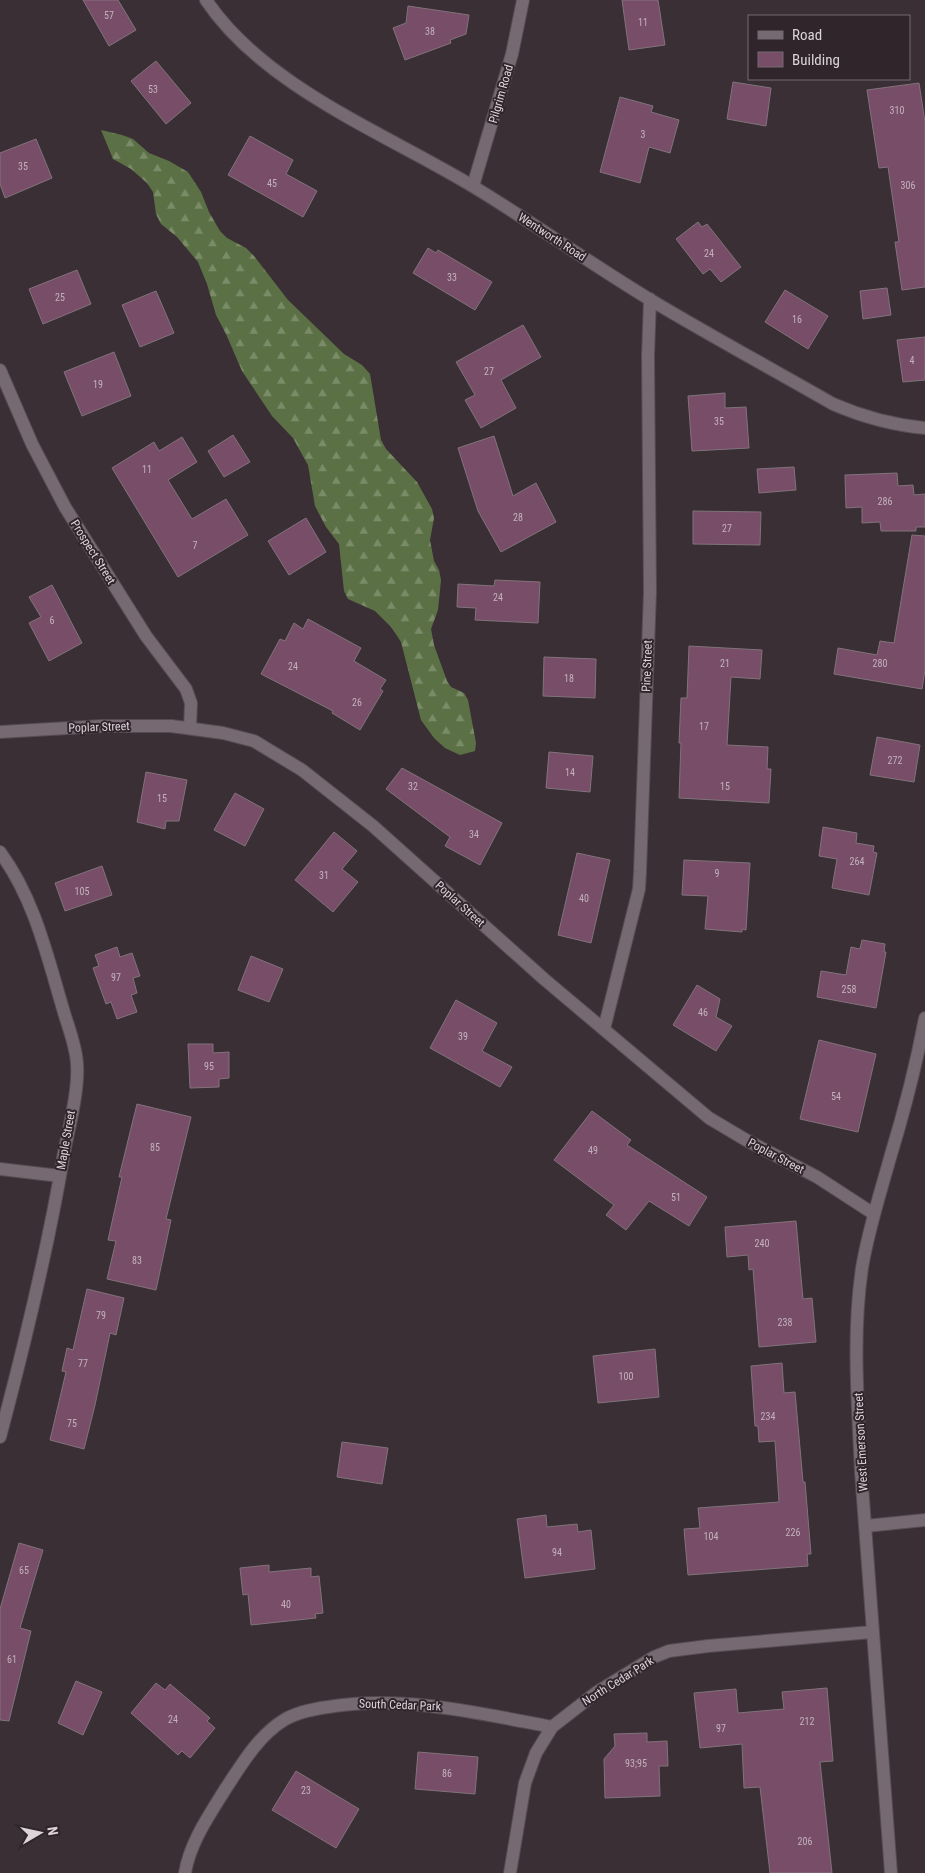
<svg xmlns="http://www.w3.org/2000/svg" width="925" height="1873" viewBox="0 0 925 1873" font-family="'Roboto Condensed',sans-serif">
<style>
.forest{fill:url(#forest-firs)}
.building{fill:#784d68;stroke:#81737b}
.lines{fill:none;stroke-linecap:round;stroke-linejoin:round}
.minor-casing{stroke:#564c52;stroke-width:14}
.minor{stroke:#776971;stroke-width:12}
.labels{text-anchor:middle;stroke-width:4;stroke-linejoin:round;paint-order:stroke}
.number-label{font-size:10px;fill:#c3b2bd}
.street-label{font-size:12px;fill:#dcd4d9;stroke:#31252c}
</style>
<defs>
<pattern id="forest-firs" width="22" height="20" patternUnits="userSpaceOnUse" patternTransform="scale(1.25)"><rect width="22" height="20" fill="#5b7145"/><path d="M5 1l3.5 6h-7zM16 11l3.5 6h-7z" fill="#7a8b68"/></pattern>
</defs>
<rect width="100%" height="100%" fill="#3b2f36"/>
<path class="forest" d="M101,130l21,5 11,4 16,14 20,8 19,11 13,20 8,20 11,19 7,7 19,10 8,8 34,44 56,54 18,11 8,9 11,66 5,9 31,33 15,27 2,9 -4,22 4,21 5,9 2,10 -3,30 -7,19 3,16 13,36 4,6 13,6 4,7 8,43 -1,8 -15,4 -15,-7 -11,-10 -13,-18 -20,-78 -9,-14 -17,-17 -27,-12 -4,-8 -5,-47 -13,-17 -11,-21 -7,-41 -4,-7 -11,-20 -21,-22 -30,-45 -16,-37 -10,-19 -9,-31 -9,-22 -21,-25 -16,-13 -5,-10 -3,-22 -6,-9 -16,-14 -18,-10z"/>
<path class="building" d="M83,0h35l18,30 -27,16z
M622,0h36l7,45 -36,5z
M408,6l61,9 -3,19 -16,6 1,3 -46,17 -12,-32 13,-5z
M156,61l35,42 -25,21 -35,-43z
M733,82l38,6 -5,38 -39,-7z
M919,83l6,39v165l-23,3 -7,-48h4l-11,-75 -9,1 -12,-78z
M620,97l33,9 -2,6 28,8 -9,33 -21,-6 -9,36 -40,-11z
M250,136l43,24 -7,14 31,17 -14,26 -75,-42z
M36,139l16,39 -47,20 -5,-14v-31z
M698,222l4,5 5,-3 34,43 -20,15 -11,-13 -7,5 -27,-35z
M428,248l8,5 2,-3 54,32 -17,28 -62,-37z
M77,270l14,34 -48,20 -14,-35z
M887,288l4,27 -28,4 -3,-28z
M785,290l43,26 -20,33 -43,-27z
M156,291l18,42 -34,14 -18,-42z
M523,325l18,32 -40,23 15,28 -35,20 -16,-28 10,-5 -19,-33z
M925,337v43l-22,2 -6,-42z
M114,352l17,44 -49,20 -18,-44z
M725,393v15l21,-1 3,41 -57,3 -4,-55z
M233,435l17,27 -26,15 -16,-26z
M494,436l19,60 23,-13 20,39 -55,30 -23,-41 -20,-63z
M182,437l15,25 -29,18 24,39 34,-20 22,36 -70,42 -66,-109 42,-26 5,9z
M794,467l2,23 -37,3 -2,-24z
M897,473l1,13 15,-1 1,10 11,-1v33h-9v4h-35l-1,-9 -18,1v-16l-16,1 -1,-33z
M693,511l68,1 -1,33 -67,-1z
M306,518l20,34 -37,23 -21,-34z
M912,535l13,1v134l-3,19 -88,-15 4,-26 39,7 3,-14 14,2z
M495,580l45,2 -2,41 -63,-3 1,-12 -19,-1 1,-23 36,2z
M52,585l30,58 -33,18 -20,-38 12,-6 -12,-20z
M308,619l53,29 -7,13 32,19 -6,9 3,2 -23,39 -28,-17 1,-2 -72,-37 19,-35 5,2 9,-18 9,6z
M689,646l73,4 -2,29 -29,-2 -4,68 41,2 -1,22h4l-2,34 -90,-5 2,-55h-2l2,-45h6z
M544,657l52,2 -1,39 -52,-2z
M877,737l43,8 -6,37 -44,-7z
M549,752l44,4 -3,36 -44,-4z
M402,768l100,55 -22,42 -35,-19 5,-9 -64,-48z
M146,772l41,8 -8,41h-13l-1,8 -28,-7z
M235,793l29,16 -19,37 -31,-16z
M823,827l34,6 -1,10 18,3 -1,6 4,1 -8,42 -37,-7 5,-29 -18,-3z
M334,832l23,19 -15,18 16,13 -25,30 -38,-32z
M577,853l33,7 -19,83 -33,-8z
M684,860l66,3 -4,67 -4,-1v3l-37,-3 3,-33 -26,-1z
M102,866l10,29 -47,16 -10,-28z
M862,940l23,4 -1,8h2l-10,56 -59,-11 4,-26 25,4 5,-28 9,2z
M117,947l3,10 12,-4 8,23 -7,2 4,15 -6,2 6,17 -20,7 -6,-17 -5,2 -13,-36 6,-2 -4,-11z
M251,956l32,13 -14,33 -31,-12z
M697,985l23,14 -4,18 16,9 -16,25 -43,-26z
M456,1000l41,23 -15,28 30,16 -12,20 -70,-39z
M819,1040l57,14 -18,78 -58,-13z
M188,1044h25v9l16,-1v26l-10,1v8l-29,1z
M137,1104l54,13 -25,102 5,1 -15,70 -49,-11 9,-38 -8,-1 14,-63h-3z
M592,1111l39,29 -4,5 80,52 -18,29 -40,-25 -23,29 -20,-15 8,-10 -60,-45z
M796,1221l7,78 9,-1 4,44 -57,5 -6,-78 -4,1 -1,-15 -21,2 -2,-30z
M87,1289l37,9 -8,37 -6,-2 -15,72 -11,44 -34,-9 16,-68 -4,-1 5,-23 6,2z
M655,1349l4,48 -61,6 -5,-47z
M782,1363l2,30 11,-1 8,90h2l6,72h-4l1,12 -120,9 -4,-46 16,-1 -2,-20 81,-6 -4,-61 -16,1 -1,-16h-3l-4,-60z
M342,1442l46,6 -6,36 -45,-7z
M546,1515l1,12 30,-3 1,8 13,-2 4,39 -70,9 -8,-59z
M19,1543l24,7 -23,78 11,3 -22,90 -9,-1v-111z
M269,1565v7l42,-4v9l8,-1 4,37 -8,1 1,4 -65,7 -3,-31 -5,1 -3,-27z
M76,1681l26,11 -19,43 -25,-12z
M156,1683l9,7 5,-6 40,34 -3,3 8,7 -25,30 -8,-7 -4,4 -47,-42z
M827,1688l6,73 -13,1 12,111h-62l-10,-86 -16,1 -2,-44 -42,4 -6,-55 42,-4 2,24 46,-4 -2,-17z
M647,1733v9l20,-1 1,25h-9l1,30 -55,2 -1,-39 11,-13 -1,-12z
M418,1752l60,5 -3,37 -60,-5z
M296,1771l63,38 -23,39 -64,-38z"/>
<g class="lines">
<g class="minor-casing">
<path id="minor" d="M206,0c58,87 181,134 268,187 59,36 116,76 175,112 60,36 123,70 184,105 30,13 59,21 92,24
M473,186l39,-132 11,-54
M0,370l32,74 33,63 81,129 40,53 5,14 -1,25
M0,732l102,-6h69l52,7 31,8 48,29 71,56 171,153 165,139 37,22 71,37 57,37
M0,852c34,46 47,103 63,157 5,18 13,36 14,55 2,26 -8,63 -13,89 -16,96 -39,190 -64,284
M604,1029l35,-140 1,-17 10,-280 -2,-236 2,-57
M0,1169l60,7
M866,1526l59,-6
M185,1873c5,-31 25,-59 41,-85 16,-24 32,-52 58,-68 13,-8 29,-11 44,-13 75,-12 150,6 224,20
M510,1873l15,-90 11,-30 16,-26 45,-35 57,-35 15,-6 39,-5 164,-14
M891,1873l-30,-401c-3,-67 -9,-137 1,-204 6,-37 18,-74 28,-110 14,-46 26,-92 35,-140"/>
</g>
<use href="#minor" class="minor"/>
</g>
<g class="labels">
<g class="number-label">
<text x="109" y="19">57</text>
<text x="643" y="26">11</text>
<text x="430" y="35">38</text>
<text x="153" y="93">53</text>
<text x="897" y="114">310</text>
<text x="643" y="138">3</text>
<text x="23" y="170">35</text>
<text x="272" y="187">45</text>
<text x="908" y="189">306</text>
<text x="709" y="257">24</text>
<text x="452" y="281">33</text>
<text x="60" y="301">25</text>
<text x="797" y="323">16</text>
<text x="912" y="364">4</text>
<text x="489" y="375">27</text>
<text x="98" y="388">19</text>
<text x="719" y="425">35</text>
<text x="147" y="473">11</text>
<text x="885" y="505">286</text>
<text x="518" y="521">28</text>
<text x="727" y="532">27</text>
<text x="195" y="549">7</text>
<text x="498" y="601">24</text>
<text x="52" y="624">6</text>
<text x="725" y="667">21</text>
<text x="880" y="667">280</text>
<text x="293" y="670">24</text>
<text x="569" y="682">18</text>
<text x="357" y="706">26</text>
<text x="704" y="730">17</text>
<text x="895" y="764">272</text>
<text x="570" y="776">14</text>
<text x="413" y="790">32</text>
<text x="725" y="790">15</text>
<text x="162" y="802">15</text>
<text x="474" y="838">34</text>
<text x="857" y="865">264</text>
<text x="717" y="877">9</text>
<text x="324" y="879">31</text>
<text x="82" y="895">105</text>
<text x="584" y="902">40</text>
<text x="116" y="981">97</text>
<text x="849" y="993">258</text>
<text x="703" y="1016">46</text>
<text x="463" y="1040">39</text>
<text x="209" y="1070">95</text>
<text x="836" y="1100">54</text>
<text x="155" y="1151">85</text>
<text x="593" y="1154">49</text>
<text x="676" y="1201">51</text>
<text x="762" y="1247">240</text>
<text x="137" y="1264">83</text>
<text x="101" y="1319">79</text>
<text x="785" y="1326">238</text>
<text x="83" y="1367">77</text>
<text x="626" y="1380">100</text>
<text x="768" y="1420">234</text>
<text x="72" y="1427">75</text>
<text x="793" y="1536">226</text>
<text x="711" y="1540">104</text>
<text x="557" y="1556">94</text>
<text x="24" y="1574">65</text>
<text x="286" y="1608">40</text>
<text x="12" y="1663">61</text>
<text x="173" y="1723">24</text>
<text x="807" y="1725">212</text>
<text x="721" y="1732">97</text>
<text x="636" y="1767">93;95</text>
<text x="447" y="1777">86</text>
<text x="306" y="1794">23</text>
<text x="805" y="1845">206</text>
</g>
<g class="street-label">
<text transform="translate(501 94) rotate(-74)" y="4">Pilgrim Road</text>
<text transform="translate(552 237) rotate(33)" y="4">Wentworth Road</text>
<text transform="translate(93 552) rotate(58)" y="4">Prospect Street</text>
<text transform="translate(647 666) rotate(-88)" y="4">Pine Street</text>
<text transform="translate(99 727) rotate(-2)" y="4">Poplar Street</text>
<text transform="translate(460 904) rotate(42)" y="4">Poplar Street</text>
<text transform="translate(66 1140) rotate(-80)" y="4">Maple Street</text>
<text transform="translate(776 1156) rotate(28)" y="4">Poplar Street</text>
<text transform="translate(861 1442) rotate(-93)" y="4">West Emerson Street</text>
<text transform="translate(618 1681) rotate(-32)" y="4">North Cedar Park</text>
<text transform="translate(400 1705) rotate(2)" y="4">South Cedar Park</text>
</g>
</g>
<rect x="748" y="15" width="162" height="65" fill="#31252c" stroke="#756b71"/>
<rect x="758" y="31" width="25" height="8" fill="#776971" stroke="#756b71"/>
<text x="792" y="40" font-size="15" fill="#dcd4d9">Road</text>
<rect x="758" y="52" width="25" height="15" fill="#784d68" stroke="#756b71"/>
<text x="792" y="65" font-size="15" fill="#dcd4d9">Building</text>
<g transform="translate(40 1833) rotate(81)" stroke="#31252c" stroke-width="4" paint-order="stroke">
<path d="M0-4L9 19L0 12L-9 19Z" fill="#dcd4d9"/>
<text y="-8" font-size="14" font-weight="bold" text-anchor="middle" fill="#dcd4d9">N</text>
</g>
</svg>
